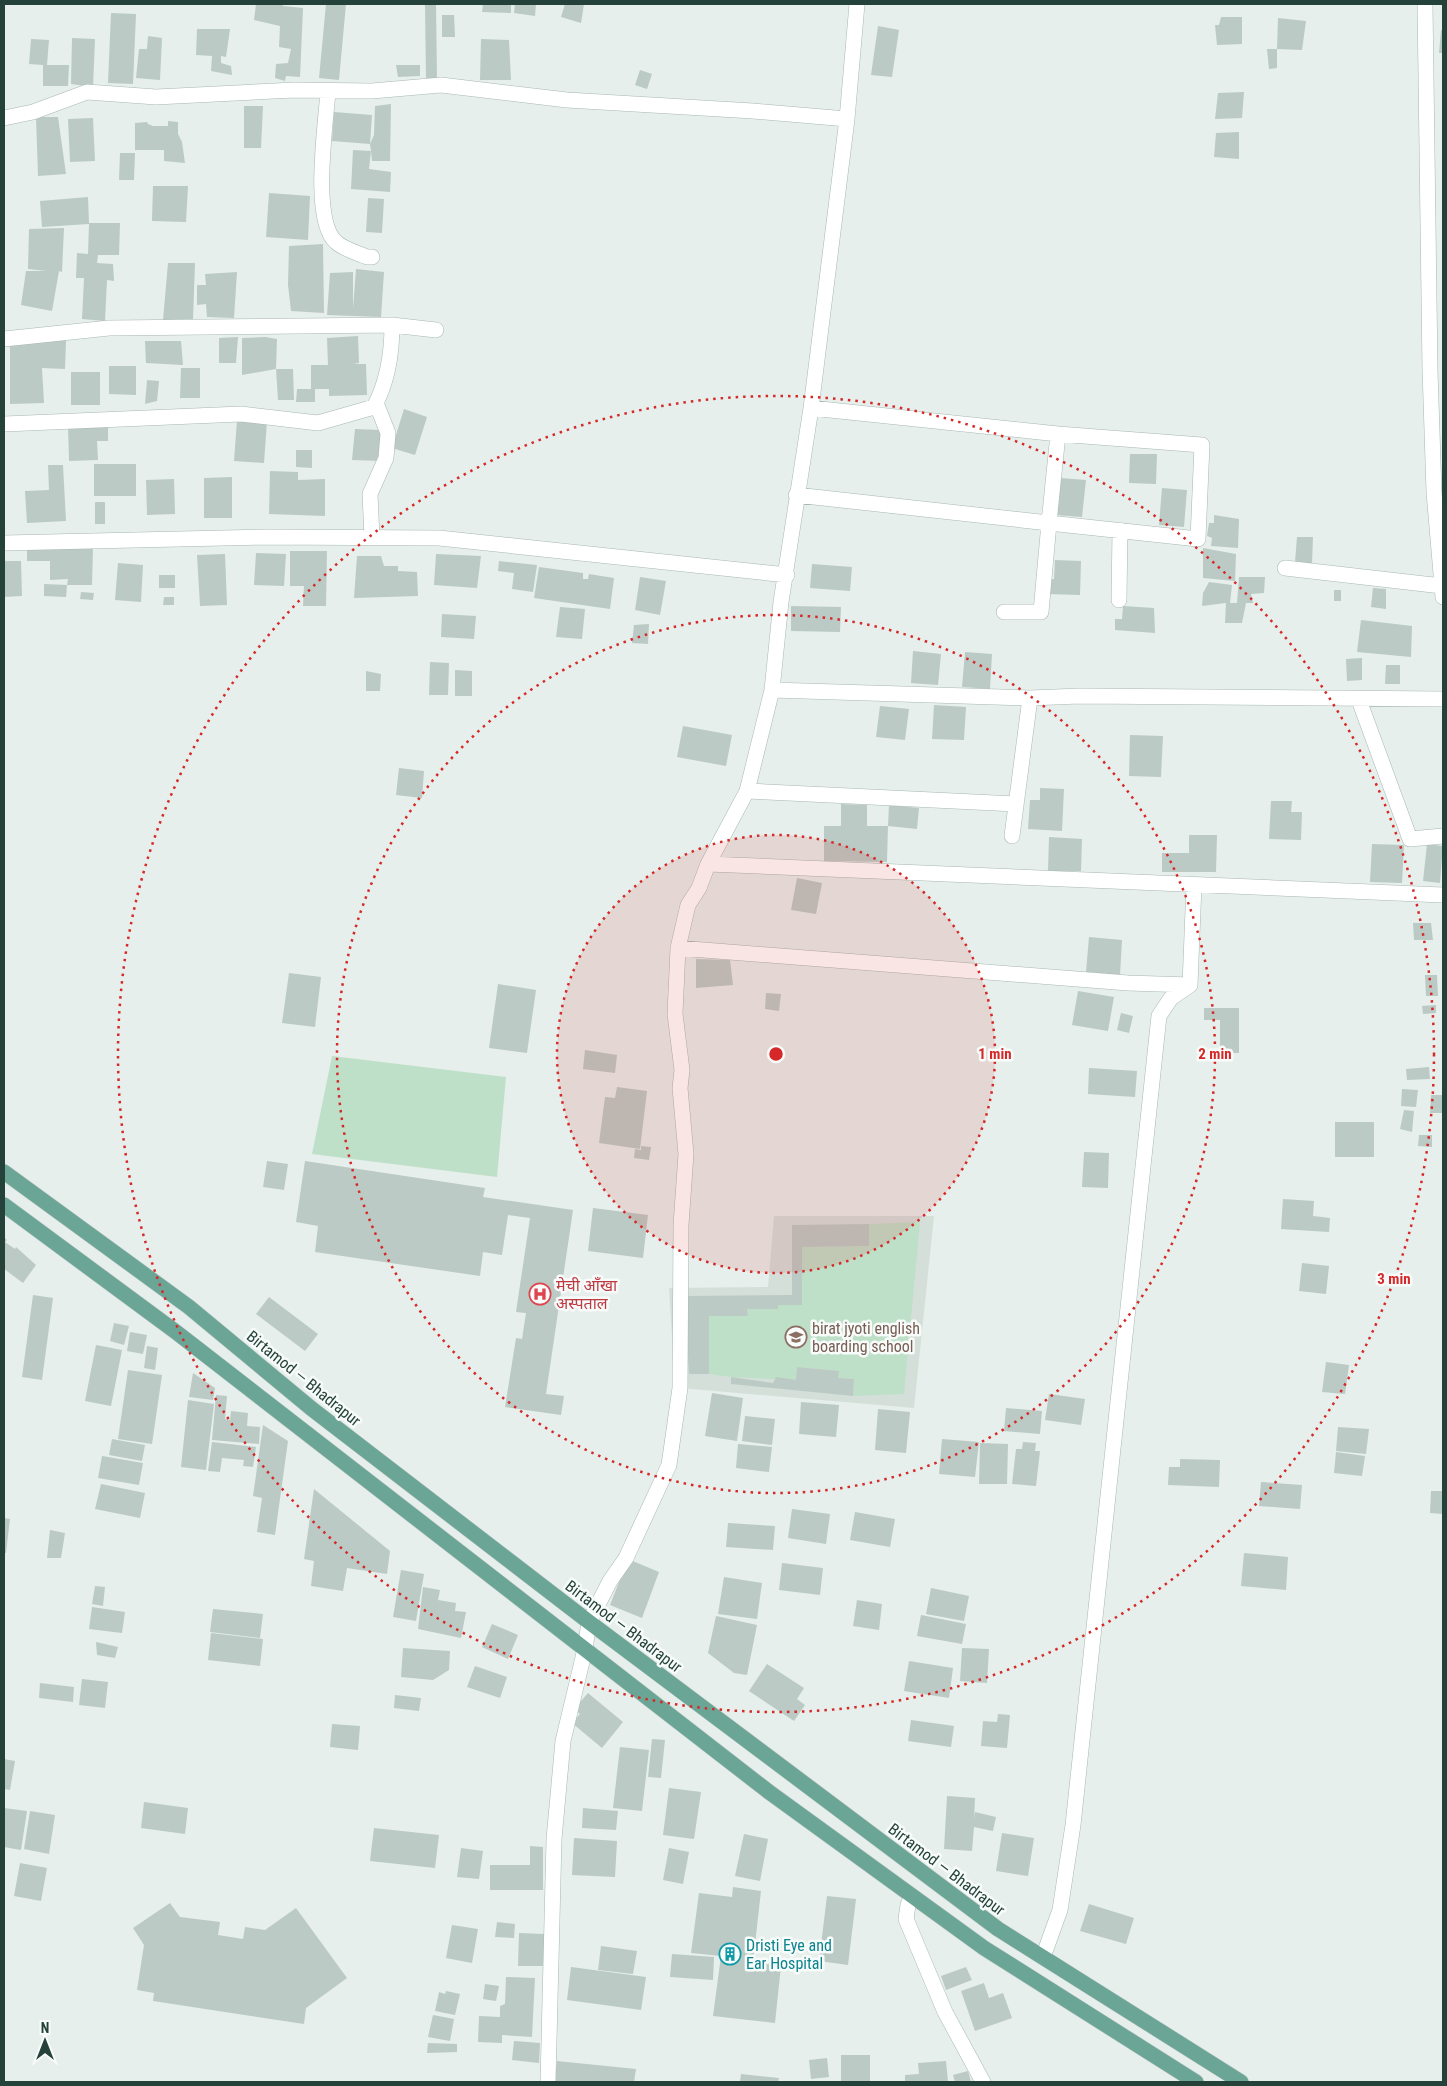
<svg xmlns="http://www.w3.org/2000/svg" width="1447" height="2086" viewBox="0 0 1447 2086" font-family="'Roboto Condensed','Noto Sans Devanagari',sans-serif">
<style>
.built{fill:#d4dfda}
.green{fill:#bfe0c8}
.building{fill:#bbcac4}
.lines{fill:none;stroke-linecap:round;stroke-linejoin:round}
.street-casing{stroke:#a8b8b2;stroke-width:16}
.primary-casing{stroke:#c2cac8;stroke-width:16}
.street{stroke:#fff;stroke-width:15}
.primary{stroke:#6aa596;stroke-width:15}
.ring{fill:none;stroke:#d62828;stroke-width:2.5;stroke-dasharray:2.5 5}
.labels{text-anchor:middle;stroke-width:5;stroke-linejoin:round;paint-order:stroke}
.health-label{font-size:16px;fill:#be3a42;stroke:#f7fbf9;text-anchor:start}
.education-label{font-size:16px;fill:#785e54;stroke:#f7fbf9;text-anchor:start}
.street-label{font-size:16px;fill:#24423a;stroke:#f7fbf9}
.culture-label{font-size:16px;fill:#0d838f;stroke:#f7fbf9;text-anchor:start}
.centre{fill:#d62828;stroke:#f7fbf9;stroke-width:2.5}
.ring-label{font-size:15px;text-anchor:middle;font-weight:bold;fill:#d62828;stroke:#f7fbf9;stroke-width:5;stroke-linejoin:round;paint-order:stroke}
</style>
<rect width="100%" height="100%" fill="#e6efeb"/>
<path class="built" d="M774,1216h160l-20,192 -234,-20 -5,-2 -6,-98 99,-1z"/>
<path class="green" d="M332,1056l174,21 -9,100 -185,-23z
M920,1222l-16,172 -51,2 1,-17 -16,-1v-7l-40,-4 -2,13 -65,-3 -22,-3v-58l39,-1 -1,-6h30l1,-4h24v-58l66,-1 1,-22z"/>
<path class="building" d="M256,4h27v2l20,2 -3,69 -14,-1 -1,5 -10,-3 1,-14 12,-1 3,-14 -12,-2 1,-21 -26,-6z
M326,4h20l-7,76 -20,-2z
M425,4h11l1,74h-11z
M483,4h28v9l-29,-1z
M515,4h21l-1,12 -21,-3z
M565,4h19l-3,19 -20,-6z
M111,13l25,1 -3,70 -25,-1z
M442,15h12l1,22h-13z
M1221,17h21v27l-25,1 -2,-20h4z
M1278,18l28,3 -4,29 -25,-1z
M878,26l21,4 -7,47 -21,-2z
M197,29h33l-4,28 -5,-1v7l10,3 1,9 -21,-4 1,-15 -16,-1z
M1441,30h2v23h-4z
M148,36l14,2 -2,42 -24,-2 3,-29h8z
M72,38l23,1 -2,48 -22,-3z
M31,39l18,1 -2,25h22l-1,21h-25v-21l-14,-1z
M481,39l28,1 2,40h-31z
M1267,49h10v19l-8,1z
M396,65h24v11l-22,1z
M640,70l12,4 -5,15 -12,-4z
M1244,92l-2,26 -27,1 3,-26z
M391,104l-1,57h-18l-1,-10 -2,18 22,3 -1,20 -39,-3 2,-39 18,1 -1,-7 -38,-3 2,-29 38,3 -2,29 4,-9 1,-29z
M244,106h19l-2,42h-17z
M36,117h22l8,57 -28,2z
M93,118l2,43 -25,1 -2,-43z
M168,121l10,1v12l4,8 3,21 -21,-2v-11h-29v-27l12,-1 1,2 5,2h15z
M1239,132v27l-25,-2 2,-24z
M120,153h15l-1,27h-15z
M153,186h35l-2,36 -34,-1z
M269,193l41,3 -2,44 -42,-3z
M88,197l1,26h31l-1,32h-21l-1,8 16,1 1,17 -7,-1 -2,41 -23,-2 2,-41h-8l1,-25 11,1 1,-30 -47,3 -2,-26z
M368,198l16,1 -2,34 -16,-1z
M64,228l-2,44 -3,-1 -7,40 -31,-6 5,-34h20l-18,-2 1,-40z
M323,244l1,69 -33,-2 -3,-26 1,-39z
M168,263h27l-2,56 -30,1z
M356,269l28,3 -3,45 -54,-2 3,-42 23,-1v37z
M237,272l-3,46 -27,-1 -1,-13 -9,1v-20h9l-1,-11z
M358,336l1,27 -6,1h13l1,31 -38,1v-7h-14v13h-19l1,-13h14v-24h17l-1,-27z
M238,337l-2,26h-17v-25z
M265,337l12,2 -1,30 -34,6v-37z
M10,338l56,2 -1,29 -23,-1 2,35 -34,1z
M145,341h36l2,24 -37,-2z
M109,366h27v29l-27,-1z
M181,368h19v30h-20z
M276,369h17l1,31h-16z
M71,372h29v33h-29z
M147,380l12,1 -2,20 -12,3z
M404,409l23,8 -12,38 -23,-7z
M237,420l30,1 -3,42 -30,-2z
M108,424v17h-11l1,19 -29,1 -1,-36z
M355,429l26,1v31l-29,-1z
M296,450h16v18l-16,-1z
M1130,454h27l-1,30 -27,-1z
M94,464h42v32h-42z
M48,465h15l3,56 -39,2 -2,-32 24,-1z
M270,471l28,1v8l27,-1v37l-56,-2z
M232,477v41h-28v-40z
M1060,478l26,2 -4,37 -26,-2z
M174,479l1,35 -28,1 -1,-35z
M1162,488l25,2 -3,37 -25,-2z
M95,502h10v22h-10z
M1214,515l25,4 -1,29 -27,-2 1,-8 -5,-2 2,-13h5z
M1297,537h16l-1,27 -17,-2z
M27,548h66l-1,37h-25l1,-6 -18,1v-19h-23z
M1203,548l33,6 -1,27 -32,-3z
M290,551h37l-1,55h-23l1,-20h-14z
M256,553l30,1 -2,32 -30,-1z
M225,554l2,51 -27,1 -3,-51z
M436,554l45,2 -4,32 -43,-3z
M357,556h24l3,10h14v5l19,1 1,24 -64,2z
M1055,560l26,1 -1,34 -34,-1 1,-15h7z
M4,561h17l1,35 -18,1z
M499,561l38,4 -4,27 -21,-3 2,-16 -16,-2z
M118,563l25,2 -2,37 -26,-2z
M812,564l40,3 -2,24 -40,-3z
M539,567l44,6v6h5l1,-5 25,4 -4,31 -76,-11z
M159,575h16v13h-16z
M640,577l26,4 -6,34 -25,-5z
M1239,577h26l-1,16 -13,1 2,9h-7l-4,20h-17l1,-20 -24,3 1,-13 6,-11 23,3 -2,18h7z
M44,584l23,1 -1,12 -22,-1z
M1373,588l13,1v20l-15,-2z
M1334,590h7v11h-7z
M81,592l13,1 -1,7 -13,-1z
M164,597h10v8h-11z
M791,606l50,1 -1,25 -49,-1z
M1123,606l31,2 1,25 -40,-3v-11h7z
M560,607l25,2 -3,30 -26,-2z
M442,614l34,2 -2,23 -33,-2z
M1361,620l51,6 -1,31 -54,-5z
M649,624l-1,20 -16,-1 2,-18z
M913,651l28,3 -3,31 -27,-2z
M965,652l27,2 -2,35 -28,-2z
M1362,658v22l-15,1 -1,-22z
M430,662l19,1 -1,32h-19z
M1386,665h14v19h-15z
M455,670l17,1v25h-17z
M366,671l15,3 -1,17h-14z
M934,705l32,2 -2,33 -32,-1z
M880,706l29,3 -4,31 -29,-3z
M683,726l49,9 -6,31 -49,-9z
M1130,735l33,1 -2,41 -32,-1z
M399,768l25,3 -2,27 -26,-3z
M1040,788l24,1 -2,42 -34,-2 2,-29h10z
M1271,801h21l-1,11h11l-1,28 -32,-1z
M841,804l26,1v21h21l-1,36 -63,-1v-35h17z
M889,805l30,3 -2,21 -29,-3z
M1189,835h28l-1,37h-54v-19h27z
M1049,837l33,2 -1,32h-33z
M1372,844l32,1 -2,38 -32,-1z
M1427,844l16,2 -3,37 -17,-2z
M797,878l25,5 -6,31 -25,-4z
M1413,923h18l2,17h-19z
M1089,937l33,3 -2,35 -34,-3z
M696,959l34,1 3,25 -37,3z
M289,973l32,4 -6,50 -33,-4z
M1425,975h12l1,21h-12z
M498,984l38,6 -9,63 -38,-5z
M1078,991l36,6 -6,34 -36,-6z
M766,993l15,1 -2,17 -14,-2z
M1436,1005v8l-13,1 -1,-8z
M1204,1008h35v45h-19v-33h-16z
M1121,1013l12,3 -4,17 -12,-3z
M585,1050l32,5 -2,18 -32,-4z
M1429,1067l1,12 -23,1 -1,-11z
M1089,1068l48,3 -2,26 -47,-3z
M617,1087l30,4 -7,58 -41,-6 6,-46 10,1z
M1402,1089l16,1 -2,17 -15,-1z
M1431,1095h12v18h-13z
M1404,1110l10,1 -2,21 -12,-3z
M1335,1122h39v35h-39z
M1419,1135h13v12l-14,-1z
M641,1146l10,1 -2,13 -15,-2 1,-9 6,1z
M1084,1152l25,1 -1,35 -26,-1z
M267,1161l21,3 -4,26 -21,-3z
M305,1161l180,27 -2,9 90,13 -27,184 18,2 -3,19 -56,-8 11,-69 6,1 4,-26 -10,-1 14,-94 -22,-3 -6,40 -19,-3 -3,24 -165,-24 3,-26 -22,-4z
M1283,1199l31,2 -1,15 17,2 -1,14 -48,-3z
M593,1208l55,7 -5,43 -55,-7z
M869,1224v22l-67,1v58h-24v4h-31l1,7h-39v58h-20l-4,-78 107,-1v-70z
M4,1237l3,3 -2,2 10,7 1,-2 20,18 -13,18 -19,-14z
M1302,1263l27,3 -3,28 -27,-3z
M33,1295l20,3 -11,82 -20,-3z
M269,1297l49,37 -13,17 -49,-37z
M114,1323l15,3 -5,19 -14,-4z
M130,1332l17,3 -4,19 -16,-3z
M96,1345l26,5 -11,56 -26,-5z
M147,1346l11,2 -3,22 -11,-2z
M1326,1362l23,3 -4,29 -23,-2z
M797,1367l42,4 -1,7 16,1 -1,17 -122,-12v-7l42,6 3,-6 20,3z
M128,1370l34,5 -10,69 -34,-5z
M193,1373l22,15 -2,12 -24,-3z
M712,1393l31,5 -6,43 -32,-5z
M1049,1394l36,5 -4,26 -36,-5z
M216,1395l11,1 -2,23 5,1 1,-9 17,2 -1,13 13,1 -1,17 -47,-4z
M188,1400l26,4 -8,66 -25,-3z
M801,1402l38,3 -3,32 -37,-3z
M1006,1408l36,3 -2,23 -36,-3z
M878,1409l32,3 -4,41 -31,-3z
M745,1416l30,3 -3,26 -30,-4z
M263,1425l25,16 -13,94 -18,-3 5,-34 -9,-2z
M1338,1427l31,2 -3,25 -30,-3z
M112,1439l33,6 -3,16 -33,-6z
M942,1439l37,3 -4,35 -36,-3z
M212,1442l44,5 -3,20 -10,-1 1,-6 -22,-2 -2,14 -12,-1z
M1023,1442l13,1 -1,8h5l-4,35 -24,-2 4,-35h6z
M980,1443l28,1 -1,40h-28z
M738,1444l34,3 -3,25 -33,-4z
M1336,1452l29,4 -3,20 -28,-3z
M102,1456l41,7 -4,22 -41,-7z
M1180,1459l40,1 -1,27 -51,-2 1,-18h11z
M1261,1482l41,3 -2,24 -41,-3z
M101,1484l44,9 -5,25 -45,-9z
M314,1489l76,62 -3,23 -40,-6 -4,23 -32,-5 3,-25 -10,-2z
M1431,1491h12v23l-13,-1z
M792,1509l38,5 -4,30 -38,-6z
M855,1512l40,7 -5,28 -40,-7z
M4,1518l6,1 -4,34h-2z
M728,1523l47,3 -2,24 -47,-3z
M50,1530l15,3 -4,25h-14z
M1244,1553l44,4 -2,33 -45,-4z
M628,1559l31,13 -17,46 -32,-13z
M782,1563l41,5 -3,27 -41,-5z
M401,1570l23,4 -8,47 -23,-4z
M724,1577l38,6 -5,36 -39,-5z
M95,1586l10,1 -2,19 -11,-2z
M423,1587l17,3 -2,10 18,3 -1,8 11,1 -5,26 -43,-9z
M931,1588l38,8 -5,25 -38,-7z
M857,1600l25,4 -3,26 -26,-4z
M92,1607l33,5 -3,21 -33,-4z
M213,1609l50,5 -3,24 -50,-6z
M921,1615l45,9 -4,20 -45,-8z
M716,1616l41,9 -10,50 -13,-2 -26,-20z
M492,1624l26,11 -10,24 -26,-12z
M211,1633l52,6 -3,27 -52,-6z
M96,1642l22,5 -3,11 -18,-3z
M403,1648l47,3 -1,19 -16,10 -32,-3z
M962,1648l27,1 -2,34 -27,-2z
M909,1661l44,7 -4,30 -45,-7z
M767,1664l37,24 -7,11 8,6 -11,16 -45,-30z
M475,1666l32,11 -7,21 -33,-11z
M82,1679l26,3 -3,26 -26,-3z
M40,1683l34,4 -1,15 -34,-4z
M588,1693l35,29 -21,26 -30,-25 8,-9 -6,-5z
M395,1695l26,3 -2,13 -25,-3z
M998,1714l12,1 -3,33 -26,-2 2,-25 14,1z
M911,1720l43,6 -3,21 -43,-6z
M332,1724l28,2 -2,24 -28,-3z
M652,1739l13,1 -4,38 -13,-1z
M620,1747l29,3 -7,61 -29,-3z
M4,1759l11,2 -5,29 -6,-1z
M669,1788l32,4 -7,47 -31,-4z
M947,1796l28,2 -1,21 1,-7 21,5 -3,14 -19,-4 -2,24 -28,-2z
M144,1802l44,6 -3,26 -44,-6z
M4,1808l23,3 -6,39 -17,-3z
M583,1808l35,3 -2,19 -34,-2z
M30,1811l25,4 -6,39 -25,-5z
M374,1828l65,7 -4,33 -65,-7z
M1002,1833l32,5 -6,38 -32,-5z
M744,1834l24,5 -8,42 -25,-5z
M574,1838l43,3 -2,36 -43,-2z
M530,1846l13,1v43h-53v-25h40z
M461,1848l22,3 -4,28 -22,-2z
M669,1848l20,4 -6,32 -20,-4z
M20,1863l27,5 -6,33 -27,-5z
M733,1887l28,4 -8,71 28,4 -6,57 -62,-7 8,-60 -30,-3 8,-60 33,4z
M827,1896l29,3 -8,66 -29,-4z
M170,1903l10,14 40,5 -2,13 25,4 2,-12 20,3 31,-22 51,70 -41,30 -2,16 -151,-23 1,-8 -17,-3 7,-45 -11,-17z
M1089,1904l45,14 -8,26 -46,-13z
M497,1922l18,2 -1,14 -19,-1z
M452,1925l26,4 -6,34 -26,-5z
M519,1933l26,1v32h-27z
M601,1946l36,5 -4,23 -35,-4z
M672,1954l42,3 -1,23 -43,-3z
M571,1967l75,10 -5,33 -74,-10z
M966,1967l6,13 -26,10 -5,-14z
M506,1977l29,1 -3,59 -30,-2v8l-24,-1 1,-26 21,1v-11l5,-2z
M984,1983l5,15 14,-5 9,25 -37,13 -14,-40z
M485,1984l14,2 -3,15 -13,-2z
M446,1991l14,3 -5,21 -20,-4 4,-19 6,2z
M433,2015l21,4 -4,22 -22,-4z
M514,2041l26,2 -1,20 -27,-3z
M428,2043l29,1v8l-30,1z
M841,2055h29v27h-29z
M827,2058l2,19 -18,2 -2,-19z
M557,2061l79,8 -2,13h-80z
M946,2061l2,21h-43v-7l14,-1 -1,-11z
M968,2071l3,11h-16l-2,-7z
M741,2074l38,4 -1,4h-38z"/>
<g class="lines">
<g class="street-casing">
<path id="street" d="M1425,4l5,366 4,122 9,105
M328,91c-2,32 -17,129 8,151 7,7 22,11 31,15h5
M4,118l29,-6 54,-20 69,5 138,-7 78,1 69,-6 126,15 186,11 94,8
M4,339l105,-11 283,-3 44,5
M811,408l247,26
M4,424l237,-10 77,9 56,-16c14,-26 18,-53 18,-82
M1058,434l144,11 -4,94 -149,-16z
M796,495l253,28 -8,89h-37
M372,537l-2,-43 16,-36 2,-25 -12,-30
M4,543l264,-6 171,1 348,37
M1285,568l157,18
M1119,600l1,-70
M772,690l258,8 -18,138
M1030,698l50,-2 363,3
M1359,700l51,139 33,-3
M747,791l269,13
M708,864l735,31
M678,948l450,35 62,2 -19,13 -12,18 -86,809 -13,85 -17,47
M1190,985l4,-100
M912,1896l-4,9 -2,14 39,93 38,70
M548,2082l6,-243 9,-98 22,-92 4,-27 21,-41 16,-23 43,-93 11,-77 1,-163 5,-71 -6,-66 2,-18 -7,-56 3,-66 10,-43 11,-17 9,-24 39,-73 25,-101 9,-88 30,-194 36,-289 10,-115"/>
</g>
<g class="primary-casing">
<path id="primary" d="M4,1172l185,135 123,102 277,213 409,307 243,153
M4,1205l172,127 593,460 215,156 212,134"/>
</g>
<use href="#street" class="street"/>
<use href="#primary" class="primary"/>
</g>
<circle cx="776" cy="1054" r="219" fill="#d62828" fill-opacity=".12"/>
<g class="ring">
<circle cx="776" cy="1054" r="219"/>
<circle cx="776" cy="1054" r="439"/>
<circle cx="776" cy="1054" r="658"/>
</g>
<defs>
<g id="hospital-ring" transform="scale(1.125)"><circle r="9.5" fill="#f7fbf9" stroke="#e0444e" stroke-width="1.5"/><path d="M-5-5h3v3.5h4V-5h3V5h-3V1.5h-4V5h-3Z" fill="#e0444e"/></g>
<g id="school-ring" transform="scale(1.125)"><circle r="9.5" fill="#f7fbf9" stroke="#8d6e63" stroke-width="1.5"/><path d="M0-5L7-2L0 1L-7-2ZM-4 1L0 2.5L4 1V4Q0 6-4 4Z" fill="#8d6e63"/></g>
<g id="building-ring" transform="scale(1.125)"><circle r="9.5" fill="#f7fbf9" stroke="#0f9aa8" stroke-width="1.5"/><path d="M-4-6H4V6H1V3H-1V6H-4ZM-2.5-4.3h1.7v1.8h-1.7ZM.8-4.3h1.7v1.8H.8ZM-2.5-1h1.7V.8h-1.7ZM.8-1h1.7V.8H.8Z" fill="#0f9aa8"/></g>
</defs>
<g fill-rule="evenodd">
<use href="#hospital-ring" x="540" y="1294"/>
<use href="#school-ring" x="796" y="1337"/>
<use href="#building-ring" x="730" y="1954"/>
</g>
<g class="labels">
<g class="health-label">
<text x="556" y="1291">मेची आँखा<tspan x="556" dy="18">अस्पताल</tspan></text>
</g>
<g class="education-label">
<text x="812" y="1334">birat jyoti english<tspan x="812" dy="18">boarding school</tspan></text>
</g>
<g class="street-label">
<text transform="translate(304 1378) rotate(39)" y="6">Birtamod — Bhadrapur</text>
<text transform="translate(624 1626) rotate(37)" y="6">Birtamod — Bhadrapur</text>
<text transform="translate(947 1869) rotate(37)" y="6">Birtamod — Bhadrapur</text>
</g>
<g class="culture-label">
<text x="746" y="1951">Dristi Eye and<tspan x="746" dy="18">Ear Hospital</tspan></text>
</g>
</g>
<circle cx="776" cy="1054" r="8" class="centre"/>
<g class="ring-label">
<text x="995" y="1059">1 min</text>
<text x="1215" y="1059">2 min</text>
<text x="1394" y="1284">3 min</text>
</g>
<rect width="1447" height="2086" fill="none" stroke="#24423a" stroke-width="10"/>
<g transform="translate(45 2041)" stroke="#f7fbf9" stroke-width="4" paint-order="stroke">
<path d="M0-4L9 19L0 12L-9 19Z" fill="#24423a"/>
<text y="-8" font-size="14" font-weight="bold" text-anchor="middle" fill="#24423a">N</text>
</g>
</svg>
